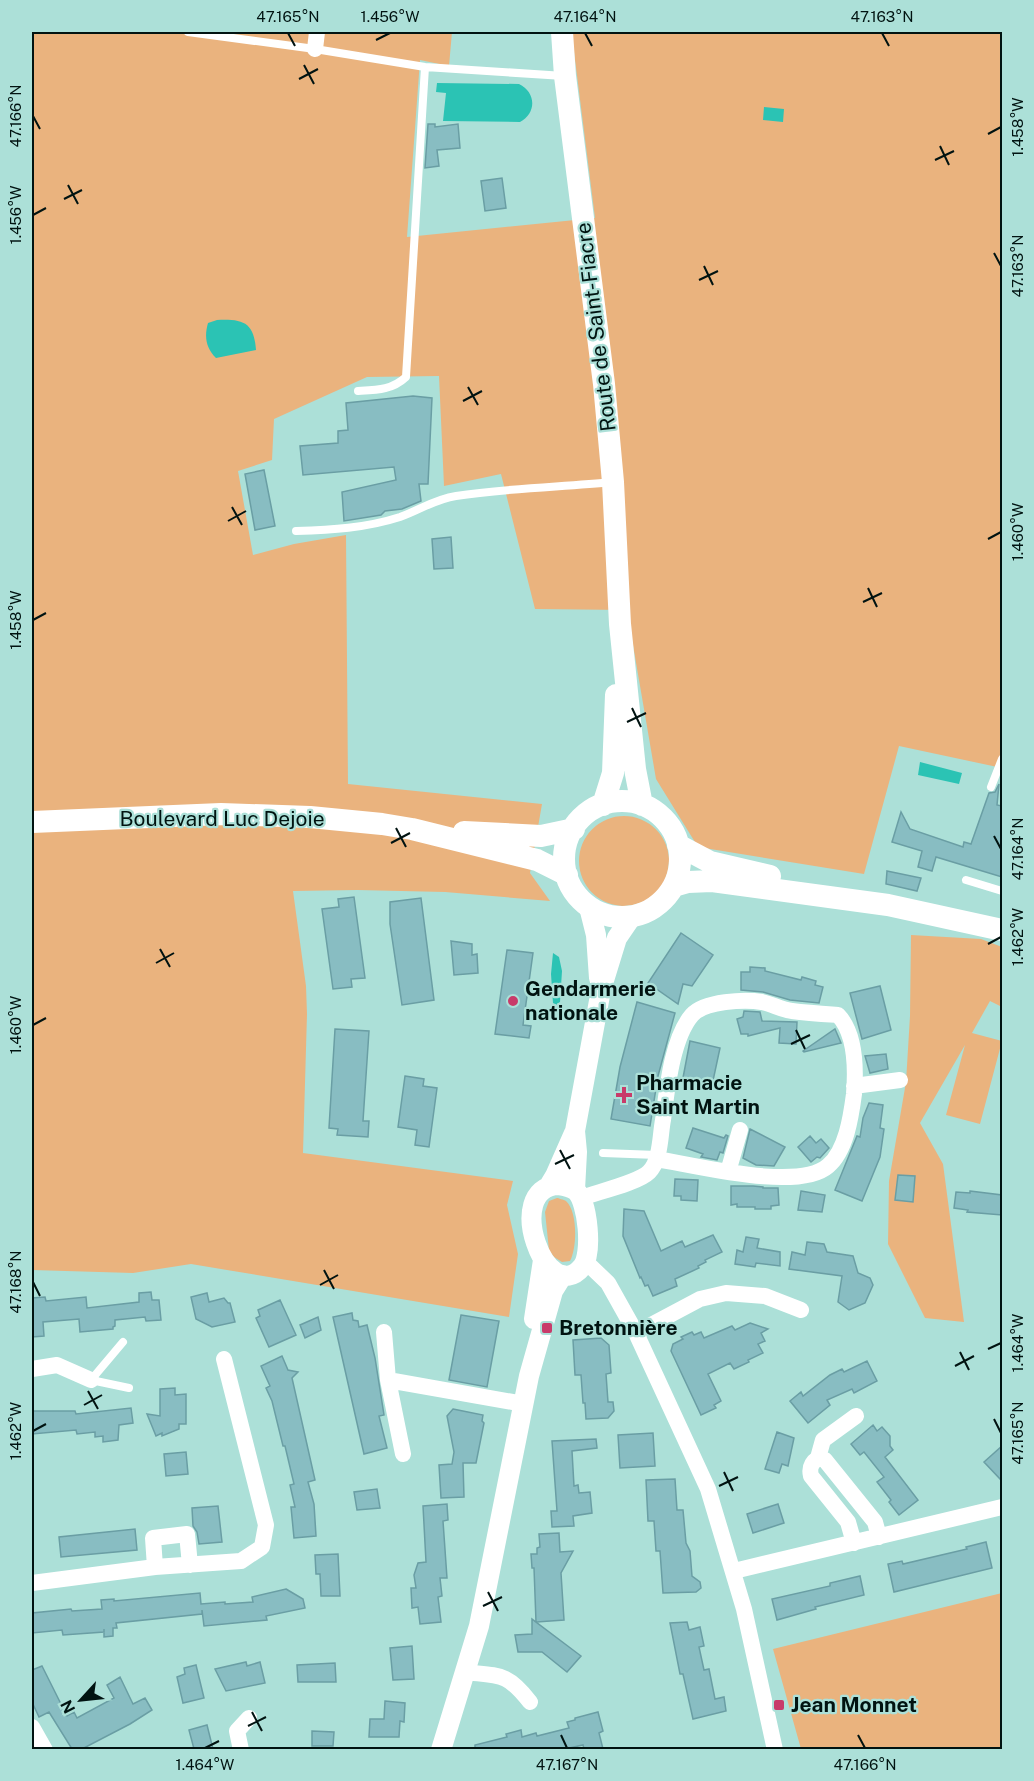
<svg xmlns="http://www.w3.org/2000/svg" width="1034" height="1781" viewBox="0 0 1034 1781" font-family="'Public Sans',sans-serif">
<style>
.green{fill:#eab37e}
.water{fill:#2bc3b4}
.building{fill:#88bdc2;stroke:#6a9ea4;stroke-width:1.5}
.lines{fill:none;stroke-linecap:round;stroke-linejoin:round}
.service{stroke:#fff;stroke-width:8}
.minor{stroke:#fff;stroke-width:16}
.tertiary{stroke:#fff;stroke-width:20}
.secondary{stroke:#fff;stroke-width:22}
.ticks{fill:none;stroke:#011311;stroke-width:2}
.poi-dot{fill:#c83b6a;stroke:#ace0d8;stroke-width:2}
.labels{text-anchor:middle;stroke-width:4.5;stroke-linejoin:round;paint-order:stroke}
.street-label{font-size:21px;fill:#011311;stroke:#ace0d8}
.poi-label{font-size:21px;font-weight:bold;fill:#011311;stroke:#ace0d8;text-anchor:start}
.neatline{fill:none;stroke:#011311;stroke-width:2}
.ticks-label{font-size:15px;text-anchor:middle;fill:#011311}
</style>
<rect width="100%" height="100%" fill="#ace0d8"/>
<path class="green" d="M32,32h420l-3,34 -29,-6 -13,177 188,-19 -22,-174v-12h429v736l-103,-22 -35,128 -166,-27 -42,-68 -29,-169 -92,-1 -34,-135 -57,12 -5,-110 -72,1 -93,42 -2,41 -34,11 15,84 41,-11 52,-9 2,249 194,20 -12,69 20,28 -105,-9 -88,-2 -64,1 13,95 1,28 -4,139 210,28 -6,24 11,49 -9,63 -318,-53 -58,9 -101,-3z
M579 861a45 45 0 1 1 90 0a45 45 0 1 1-90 0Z
M911,935l70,4 21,8v60l-12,-6 -18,32 30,8 -22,83 -34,-9 19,-70 -45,78 23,41 21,158 -39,-4 -37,-74 1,-63 17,-99 4,-66z
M557,1198c1,0 7,2 9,3 12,11 11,47 4,60l-8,1 -8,-5 -5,-7 -4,-38 4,-11z
M1002,1593v156h-201l-28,-100z"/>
<path class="water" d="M437,83l82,1c17,8 18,29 1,38l-77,-1 3,-28 -10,-1z
M764,107l20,2 -1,13 -20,-2z
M217,320c26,-1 37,2 39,30l-40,8c-10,-10 -12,-21 -8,-35z
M920,762l42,11 -3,11 -41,-9z
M553,953l6,4 3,14 -2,31 -4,3 -3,-2 -2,-29z"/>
<path class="building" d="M428,124h7v3l23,-3 2,24 -23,2 2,16 -14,2z
M502,178l4,30 -21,3 -4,-30z
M413,396l19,2 -4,86h-9l2,17 -19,8 -17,2 -4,4 -37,6 -2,-29 54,-12 -2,-13 -91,8 -3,-29 38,-3v-12l10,-1 -2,-27z
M264,470l11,56 -20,4 -10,-56z
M451,537l2,31 -19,1 -2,-30z
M999,784l-2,21 5,1v71l-66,-20 -4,14 -14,-4 4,-16 -30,-9 9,-30 9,17 53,18 1,-5 7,2 18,-51 6,-1z
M887,871l34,7 -4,13 -31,-7z
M354,897l11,81 -14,1 1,8 -19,2 -11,-80 17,-2 -1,-8z
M421,898l13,102 -32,5 -12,-81v-22z
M681,933l32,22 -21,31 -9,-2 -5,20 -30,-21z
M451,941l21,3v11l5,-1 1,19 -24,2z
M507,950l26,3 -10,72 8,1 -2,12 -34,-4z
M750,967l15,1v3l36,9 1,-3 14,4 -1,4 8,2 -4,16 -29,-3 -27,-8 -22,-2v-18h9z
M880,986l11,44 -29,9 -12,-46z
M637,1002l38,11 -17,63 -8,50 -39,-7 9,-52z
M744,1011l16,1 2,9 35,1 -1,22 -17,-1 1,-15 -32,8v-2h-7l-4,-15 6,-2z
M335,1029l34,2 -6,90h6l-1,16 -31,-2 1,-6 -9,-1z
M835,1029l6,14 -37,9 -1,-1z
M690,1041l30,7 -9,42 -29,-7z
M886,1054l2,15 -18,4 -5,-17z
M405,1076l19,3 -1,7 14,2 -8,59 -14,-2 2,-15 -19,-3z
M869,1103l14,2 -3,23 4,1 -4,28 -18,44 -27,-11 22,-54 3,1 3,-19z
M693,1128l31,10 2,-3 2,1 -5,17 -3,-1 -3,8 -16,-3 2,-3 -17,-6z
M750,1129l35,18 -11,19 -18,-1 -13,-7z
M810,1136l6,7 5,-4 8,9 -9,10 -3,-1 -6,5 -13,-15z
M898,1175l17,1 -2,26 -18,-2z
M675,1179l23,1 -1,21 -16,-1v-4h-7z
M731,1186h22l10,1v1h15l1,17 -8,1v3h-16v-2h-18v-3l-6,1z
M801,1191l24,4 -3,17 -24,-2z
M970,1191l32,4v20l-35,-3 1,-2 -14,-2 2,-16 14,1z
M624,1209l20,2 17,40 21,-10 3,6 28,-12 9,17 -17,8 1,2 -8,4 1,2 -24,11 2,7 -24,10 -5,-11 -3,1 -4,-9 -1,1 -17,-42z
M746,1237l13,2 -2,9 23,4v14l-24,-3 -1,4 -20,-3 2,-14 6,2z
M807,1242l17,2 3,8 26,4 5,17 12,5 3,7 -8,18 -16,7 -11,-8 4,-26 -53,-7 3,-17 13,3z
M151,1292l1,8h7l2,20 -15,1 -1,-4 -30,3v6l-2,1v2l-33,3 -1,-13 -36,3 1,14 -12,1v-39l13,-1 1,4 40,-4 1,11 52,-6v-9z
M207,1293l2,9 15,-4 4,5h2l5,19 -23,5 -16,-8 -5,-22z
M280,1300l16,35 -27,12 -13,-29 4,-2 -2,-6z
M352,1313l1,7 5,1 1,6 8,-2 8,33 9,57 -5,1 8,32 -23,6 -31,-137z
M461,1315l38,6 -12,66 -38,-7z
M318,1317l3,13 -16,8 -5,-13z
M750,1323l18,6 -7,4 4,8 -7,3 5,9 -15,7 1,2 -15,7 -4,-6 -22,11 13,27 -7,4 2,3 -15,7 -30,-64 2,-7 10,-5 -2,-2 11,-5 2,3 7,-3 3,6 28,-12 3,4z
M601,1338l8,7 2,28 -5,1 2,28h5l1,9 -6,7 -22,1 -1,-16h-2l-2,-28h-6l-2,-35z
M282,1356l6,14 10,2 -6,6 23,102 -7,2 6,22 2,32 -22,2 -3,-31h4l-5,-22 4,-1 -9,-38h-2l-11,-45 -6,-13 4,-2 -9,-20z
M867,1361l10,20 -23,12 -2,-4 -25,11 3,5 -22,18 -18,-22 11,-9 2,4 27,-21 12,-6 2,3z
M175,1388v7l11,-1v30h-7v5l-17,7v-3l-6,3 -9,-22 13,2v-27z
M131,1408l2,15 -14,2 -1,15 -15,2v-6l-8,1v-5l-18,2 -1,-4 -44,4v-23h43l1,3z
M453,1409l30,6 -1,6 2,2 -8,40h-13l1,34 -23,1 -2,-33 13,-1 2,-12 -7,-36z
M873,1425l4,6 5,-4 8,9v10l3,4 -8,7 33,43 -19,15 -10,-13 2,-2 -14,-18 7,-5 -20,-25 -4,3 -9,-11z
M777,1432l17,6 -6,28 -6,-2 -3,9 -14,-4z
M653,1433l2,33 -35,2 -2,-33z
M596,1439l1,9 -25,3 2,35 4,-1 1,8 11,-1 2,21 -19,3 1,10 -22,1 -1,-16h6l-5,-70z
M1002,1446v35l-18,-19z
M186,1452l2,22 -22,2 -2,-22z
M675,1479l2,31h6l3,33 4,8 2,25 8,6 1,6 -5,4 -33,1 -3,-42h-4l-2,-30h-6l-2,-41z
M377,1489l3,19 -23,2 -3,-18z
M447,1504l1,16 -5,1 4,57h-7l2,18 -4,1 3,25 -21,2 -2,-17 -6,1 -1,-20h5l-2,-13 4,-12 8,-1 -3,-56z
M778,1504l6,19 -31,10 -6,-19z
M218,1506l4,36 -23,2 -2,-12 -4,-6 -1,-18z
M135,1529l2,21 -76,7 -2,-20z
M559,1533l1,19 13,-1 -12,22 3,47 -28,2 45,34 -14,16 -25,-20h-24l-3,-17 17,-1v-15l4,3 -2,-54h-2l-1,-14h6v-6l3,-1 -1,-13z
M986,1542l6,26 -98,24 -6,-28 14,-3 1,3 64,-15 -1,-2z
M338,1554l2,42h-19l-1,-22h-4l-1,-19z
M860,1576l4,19 -49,12 1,2 -39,11 -5,-21 58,-13v-3z
M286,1589l17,10 2,9 -39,8 1,4 -63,6 -2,-16v4l-86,9 1,5h-4v8l-9,1v-8v3l-41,3 -1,-5 -30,3v-20l39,-4 1,2 30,-2 -1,-9 13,-1v2l86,-8 1,11 24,-2v2l28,-2 -1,-5z
M687,1622l2,8 11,-3 4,19 -5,1 5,23 5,-1 6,30 9,-2 2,14 -33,8 -10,-45h-3l-10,-51z
M412,1646l2,33 -21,1 -3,-32z
M246,1662l1,4 13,-4 5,21 -39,8 -11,-22z
M335,1663l1,19h-38l-1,-17z
M196,1665l8,33 -21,5 -6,-26 8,-3 -1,-6z
M42,1666l25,50 7,-4 3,6 37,-20 -7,-13 13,-8 13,27 12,-6 7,12 -22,14 -48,25h-10l-23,-37 -10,5 -7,-15v-32z
M385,1701l20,2 -1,19 -4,-1 -1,16h-30l1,-18h14z
M598,1712l5,19 -4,2 4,16h-19l-1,-4 -18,4h-90v-4l32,-8 -1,-3 15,-4 1,7 14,-4 1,3 32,-8 -2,-6 8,-2v-2z
M207,1725l6,24h-19l-5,-19z
M312,1731l22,1 -1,14h-21z"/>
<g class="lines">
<path class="service" d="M188,32l127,17 110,18 139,9
M358,391c19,-1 34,-1 48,-14l19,-310
M296,531c35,-1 70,-3 104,-14 20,-7 35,-18 56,-21 52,-8 105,-9 157,-14
M991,787l11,-28
M966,880l36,11
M603,1153l54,2
M123,1342l-32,38 38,8"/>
<path class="minor" d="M315,49l2,-17
M854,1086l46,-6
M728,1172l12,-42
M581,1198c16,-6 57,-15 68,-26 12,-12 11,-37 14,-52 4,-30 9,-82 29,-105 12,-14 53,-16 70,-13 10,2 20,8 30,9 15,2 31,3 46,4 18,19 18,54 16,79 -3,23 -8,57 -26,72 -30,26 -133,-1 -172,-7
M585,1261l23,22 28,50 72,156 36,120 31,141
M384,1332l4,48 15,74
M636,1333l64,-34 26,-6 39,3 36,14
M32,1369l25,-4 34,15
M388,1380l136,24
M818,1458l5,-18 33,-24
M854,1543l-6,-21 -37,-46c-2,-8 0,-13 7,-18l7,2 50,62 4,15
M155,1567l-2,-29 34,-4 3,31
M734,1571l268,-64
M32,1583l123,-16 86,-6 21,-14 4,-22 -42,-166
M464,1672c35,4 43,0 66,30
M32,1727l13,23
M241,1750l-4,-19 12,-13"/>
<path class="tertiary" d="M589,907l7,28 3,43
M558,1185c6,1 13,2 18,6 12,11 17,63 6,76 -35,42 -80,-79 -24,-82z
M549,1186l6,-10 19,-43
M575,1190l2,-38 -2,-21 26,-141 16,-52 15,-22
M534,1319l9,-59
M441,1750l38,-124 50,-250 24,-85 10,-16"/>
<path class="secondary" d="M562,32l3,44 39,308 9,98 7,142 15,145 7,36
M564 859a58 58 0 1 1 116 0a58 58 0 1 1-116 0Z
M603,805l10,-32 3,-78
M32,822l189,-8 89,3 72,7 30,5 125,31 30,15
M464,832l77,4 33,-7
M678,845l32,17 60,14
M674,886l14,-4 24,-1 176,24 114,25"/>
</g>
<path class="ticks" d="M288,33l7,13M585,33l7,13M882,33l7,13M376,40l14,-7M304,65l10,19M299,79l19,-10M33,116l7,13M988,134l13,-7M940,146l9,19M935,160l19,-9M68,185l10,19M64,199l18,-9M33,215l13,-7M994,253l7,13M704,266l9,19M699,280l19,-9M468,387l10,18M463,401l19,-10M232,507l10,18M228,521l18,-10M988,539l13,-7M868,588l9,19M863,602l19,-9M33,620l13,-7M632,708l9,19M627,722l19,-9M396,828l10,19M994,836l7,13M391,843l19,-10M988,944l13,-7M160,949l10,18M156,963l18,-10M33,1025l13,-7M796,1030l9,19M791,1044l19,-9M560,1150l10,19M555,1164l19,-9M324,1270l10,19M33,1282l7,14M320,1285l18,-10M988,1349l13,-6M960,1352l9,18M955,1366l19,-10M88,1391l10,18M84,1405l18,-10M994,1419l7,14M33,1431l13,-7M724,1472l9,19M719,1486l19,-9M488,1592l10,19M483,1606l19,-9M252,1712l10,19M248,1726l18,-9M561,1735l6,13M858,1735l7,13M205,1748l14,-7"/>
<g class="poi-dot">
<circle cx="513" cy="1001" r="6"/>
<path d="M621 1086h6v6h6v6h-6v6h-6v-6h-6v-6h6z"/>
<rect x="541" y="1322" width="12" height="12" rx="3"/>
<rect x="773" y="1699" width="12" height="12" rx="3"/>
</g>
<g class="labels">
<g class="street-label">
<text transform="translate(596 327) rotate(-97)" y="7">Route de Saint-Fiacre</text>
<text x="222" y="826">Boulevard Luc Dejoie</text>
</g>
<g class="poi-label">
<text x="525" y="996">Gendarmerie<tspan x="525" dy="24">nationale</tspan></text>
<text x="636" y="1090">Pharmacie<tspan x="636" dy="24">Saint Martin</tspan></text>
<text x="559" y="1335">Bretonnière</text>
<text x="791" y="1712">Jean Monnet</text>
</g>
</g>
<rect width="1034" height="1781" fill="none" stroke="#ace0d8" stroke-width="66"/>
<g transform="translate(81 1700) rotate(243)" stroke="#ace0d8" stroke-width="4.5" paint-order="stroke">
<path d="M0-4.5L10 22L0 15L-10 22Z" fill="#011311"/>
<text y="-9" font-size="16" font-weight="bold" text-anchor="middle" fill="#011311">N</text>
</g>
<rect x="33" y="33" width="968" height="1715" class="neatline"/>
<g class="ticks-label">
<text x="288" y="22">47.165°N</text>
<text x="390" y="22">1.456°W</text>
<text x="585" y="22">47.164°N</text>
<text x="882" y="22">47.163°N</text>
<text transform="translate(16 116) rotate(-90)" y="5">47.166°N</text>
<text transform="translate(1018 127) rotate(-90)" y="5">1.458°W</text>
<text transform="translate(16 215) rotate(-90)" y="5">1.456°W</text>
<text transform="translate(1018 266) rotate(-90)" y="5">47.163°N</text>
<text transform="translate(1018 532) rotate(-90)" y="5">1.460°W</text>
<text transform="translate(16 620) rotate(-90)" y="5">1.458°W</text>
<text transform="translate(1018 849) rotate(-90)" y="5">47.164°N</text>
<text transform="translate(1018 937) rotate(-90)" y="5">1.462°W</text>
<text transform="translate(16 1025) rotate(-90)" y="5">1.460°W</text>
<text transform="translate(16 1282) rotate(-90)" y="5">47.168°N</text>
<text transform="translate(1018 1343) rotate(-90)" y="5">1.464°W</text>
<text transform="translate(16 1431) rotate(-90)" y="5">1.462°W</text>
<text transform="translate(1018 1433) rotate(-90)" y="5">47.165°N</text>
<text x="205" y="1770">1.464°W</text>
<text x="567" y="1770">47.167°N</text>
<text x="865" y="1770">47.166°N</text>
</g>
</svg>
